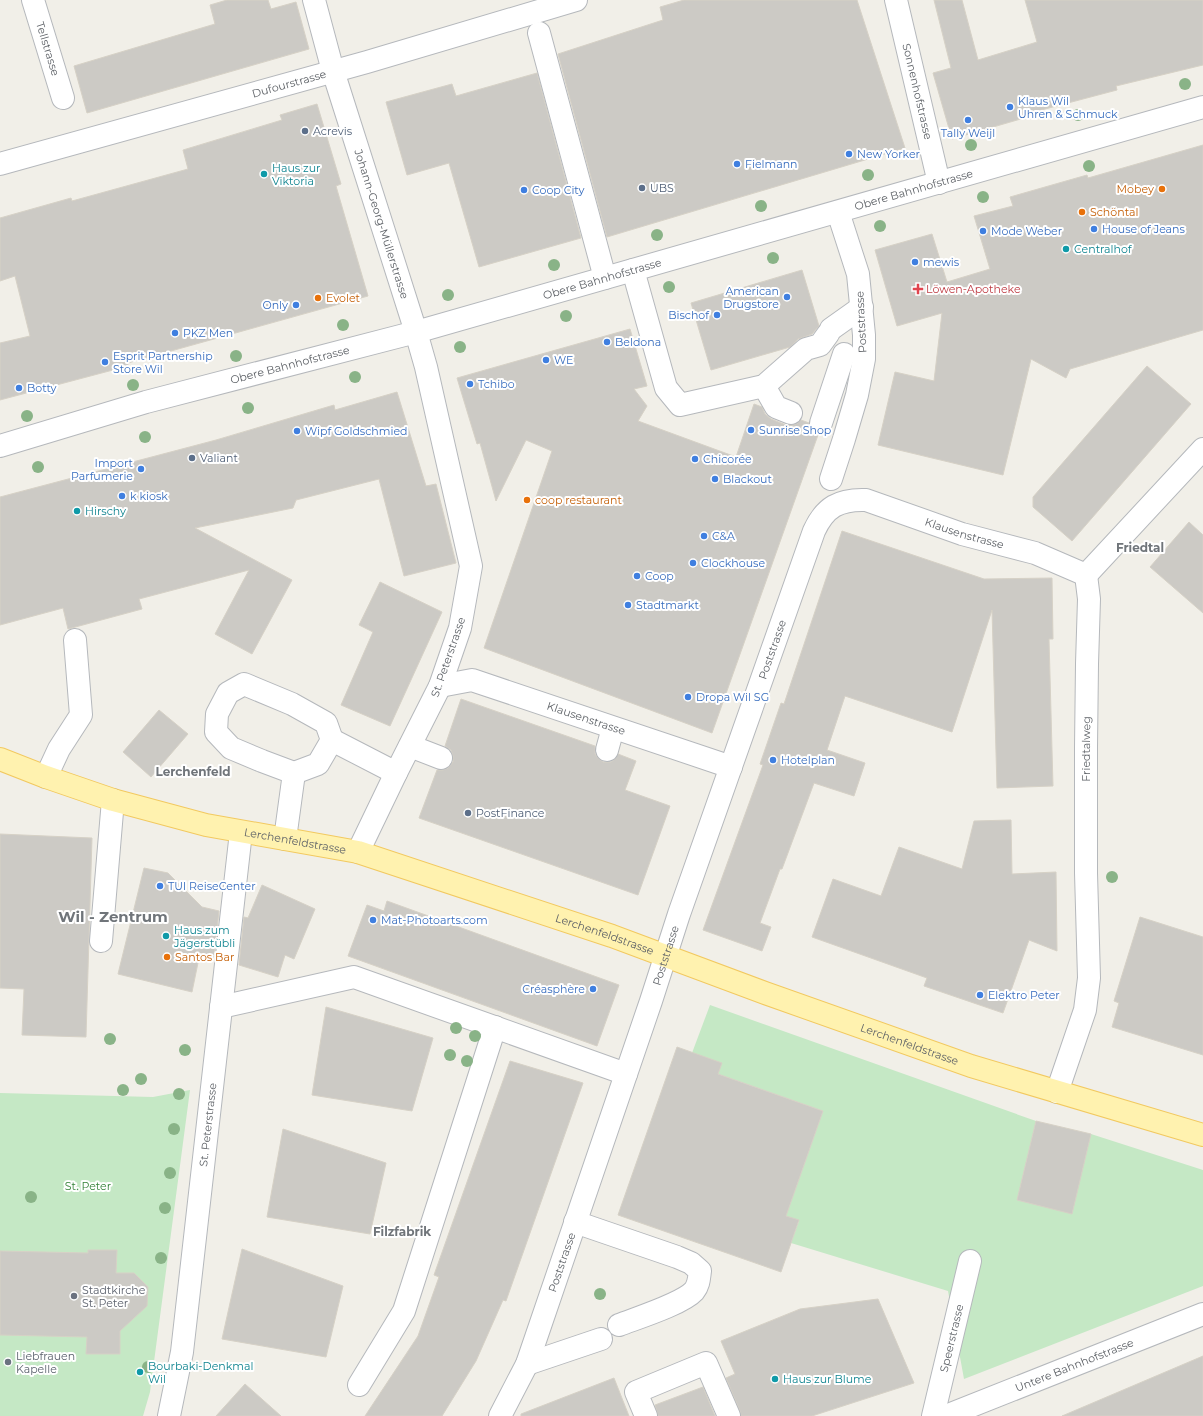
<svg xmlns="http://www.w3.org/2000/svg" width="1203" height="1416" viewBox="0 0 1203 1416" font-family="Montserrat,sans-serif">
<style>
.green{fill:#c5e8c5}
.building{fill:#cccac5;stroke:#d6d1c6}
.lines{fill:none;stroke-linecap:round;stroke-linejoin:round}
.minor-casing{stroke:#b5b8bc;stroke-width:24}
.major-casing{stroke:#f2c960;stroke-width:24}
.minor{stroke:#fff;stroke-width:22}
.major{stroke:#fff2af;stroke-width:22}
.tree{fill:#89b387}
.shop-dot{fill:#3f7fe0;stroke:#fff;stroke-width:1.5}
.service-dot{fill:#5c6f8a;stroke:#fff;stroke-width:1.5}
.culture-dot{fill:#0f9aa8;stroke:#fff;stroke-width:1.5}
.food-dot{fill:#e8710a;stroke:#fff;stroke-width:1.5}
.health-dot{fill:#e0444e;stroke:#fff;stroke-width:1.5}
.worship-dot{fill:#6b7280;stroke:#fff;stroke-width:1.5}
.labels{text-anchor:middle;stroke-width:4;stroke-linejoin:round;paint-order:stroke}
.street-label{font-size:11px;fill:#5f6368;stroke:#fff}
.shop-label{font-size:11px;fill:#366cbe;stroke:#fff;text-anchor:start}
.service-label{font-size:11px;fill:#4e5e75;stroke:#fff;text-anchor:start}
.culture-label{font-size:11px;fill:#0d838f;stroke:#fff;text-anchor:start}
.food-label{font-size:11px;fill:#c56008;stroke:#fff;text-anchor:start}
.health-label{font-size:11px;fill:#be3a42;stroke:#fff;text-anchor:start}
.park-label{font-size:11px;fill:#348238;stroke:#fff}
.worship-label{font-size:11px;fill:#5b616d;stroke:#fff;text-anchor:start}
.neighbourhood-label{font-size:12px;font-weight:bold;fill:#70757a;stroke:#fff}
.district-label{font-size:15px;font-weight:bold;fill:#70757a;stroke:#fff}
</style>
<rect width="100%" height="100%" fill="#f1efe8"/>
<path class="green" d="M710,1005l326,116 -19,79 55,13 19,-79 112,36v116l-239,93 -16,-88 -157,-48 8,-22 -13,-5 37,-105 -105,-37 -26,-21z
M190,1090l-40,302 -7,24h-143v-323l153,4z"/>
<path class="building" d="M227,0h41l3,9 25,-7 13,47 -222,64 -13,-47 141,-42 -5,-19z
M684,0h173l48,148 -298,89 -49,-183 105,-34 -3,-13z
M934,0h28l16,60 59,-18 -12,-42h178v65l-87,21 1,4 -87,23 1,3 -79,23 -19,-66 18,-5z
M537,73l44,165 -102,29 -30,-104 -42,12 -21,-73 66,-18 4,12z
M317,104l24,80 -5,2 32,110 -240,67v3l-128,34v-57l30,-7 -15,-60 -15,5v-63l71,-20 1,3 116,-32 -5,-19 99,-30 -2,-5z
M1203,145v185l-133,39 -4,9 -35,-19 -28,116 -125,-30 17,-73 39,9 8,-68 -45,13 -22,-76 57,-16 15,48 43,-13 -16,-53 39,-10 -3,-9 77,-22 1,3z
M802,270l17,56 -7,8 -14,5 -8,8 -79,23 -20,-67z
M630,329l17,57 -13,3 13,17 -9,15 98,36 18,-53 8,3 3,7 6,5 15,6h7l5,-2 3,-3 8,3 2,8 7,4 -106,298 -228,-85 68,-197 -26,-11 -30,61 -16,-58 -3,1 -20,-66z
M1147,366l44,38 -119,137 -39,-34v-10z
M397,392l29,94 10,-2 20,79 -52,13 -25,-97 -83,21 -3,8 -98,20 97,52 -40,74 -37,-20 34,-64 -110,29 3,10 -74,20 -5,-21 -63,17v-128l216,-57 118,-35 1,5z
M1189,522l14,13v78l-53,-46z
M842,531l142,48 68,-1 1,61h-4l4,147 -56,2 -5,-178 -40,122 -107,-36 -18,54 38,13 -11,33 -40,-13 -32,86h-2l-20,54 11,4 -9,24 -59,-21 60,-165 -3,-1 21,-61 3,1z
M380,582l62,30 -52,114 -49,-21 32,-73 -14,-7z
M461,699l134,47v8l3,4 5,4h8l4,-3 3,-5 18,7 -11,29 45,16 -32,89 -219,-77 18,-48h6l5,-2 5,-6v-6l-2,-6 -6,-4z
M159,710l29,24 -37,43 -28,-25z
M1011,820l1,54 44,-2 1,79 -28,-11 -26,73 -79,-27 3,-8 -115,-41 21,-58 48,17 18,-49 63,22 12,-48z
M0,834l92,4 -6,199 -64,-2 2,-46 -24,-1z
M144,868l24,5 34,34 17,4 -5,46 -14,-4 -8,39 -74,-18z
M262,885l53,24 -21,50 -9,-4 -7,22 -39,-12 5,-48 4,1z
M387,901l232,84 -22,61 -249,-90 19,-51 17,6z
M1140,917l63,20v118l-91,-28 7,-24 -5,-2z
M326,1007l107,31 -21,73 -100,-16z
M677,1047l45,16 -4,11 105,37 -37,105 13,4 -18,52 -163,-57z
M510,1061l73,22 -77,218 -3,-1 -27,61 -34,55h-77l53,-80 21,-59 -5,-2z
M1036,1121l55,13 -19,80 -55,-14z
M283,1129l103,34 -16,71 -103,-17z
M242,1249l101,37 -17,71 -104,-18z
M88,1250h29l-1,23h18l14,14 -1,19 -27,25v23h-34l1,-17 -87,-2v-84l88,2z
M878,1299l36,84 -102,33h-71l-1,-5 -14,-33 9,-4 -14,-33 79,-32z
M1203,1356v60h-141z
M614,1378l15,38h-108v-2z
M245,1384l36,32h-65z
M703,1387l12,29h-57l-3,-11z"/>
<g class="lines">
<g class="minor-casing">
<g id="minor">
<path id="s1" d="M33,0l30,98"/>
<path id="s2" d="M314,0l19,71 83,261 10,35 45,199 -11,62 -20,58 -44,87 -38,79"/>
<path id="s3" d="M896,0l43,183"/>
<path d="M539,33l66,245"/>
<path id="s4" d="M0,164l367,-102 209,-62"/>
<path d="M633,270l33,118 14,17 84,-19 42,-37 14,-4 8,-11"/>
<path d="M831,329l31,-22"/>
<path d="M764,386l12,21 15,6"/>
<path d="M821,423l23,-69"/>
<path id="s5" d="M0,446l146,-44 270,-70 787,-225"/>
<path d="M831,479l13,-40 13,-44 7,-36v-24l-6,-61 -20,-62"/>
<path d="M1086,575l117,-126"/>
<path id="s6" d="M440,686l32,-6 259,87"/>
<path d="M332,740l64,33"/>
<path d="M410,746l31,12"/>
<path d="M607,750l6,-22"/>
<path d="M46,777l13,-28 22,-34 -6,-75"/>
<path d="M285,839l9,-66 24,-9 14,-24 -6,-17 -34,-19 -48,-20 -16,9 -11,21 -1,18 15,16 31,13 32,12"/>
<path d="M101,941l12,-141"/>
<path d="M221,1007l133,-30 272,97"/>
<path id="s7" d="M1057,1092l28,-82 4,-32 -3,-105v-126l1,-83 2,-65 -3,-24"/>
<path d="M575,1222l102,35 14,6 9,8c-1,7 -1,14 -6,20 -12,13 -57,27 -75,34"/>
<path d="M527,1364l74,-25"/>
<path d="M359,1385l45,-74 91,-284"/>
<path id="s8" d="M169,1416l13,-64 59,-520"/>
<path id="s9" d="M500,1416l27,-52 124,-363 28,-87 135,-383c11,-24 25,-32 52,-31l96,34 73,19 51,22"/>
<path d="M646,1416l-10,-24 70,-29 23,53"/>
<path id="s10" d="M933,1416l37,-155"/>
<path id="s11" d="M946,1416l257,-102"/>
</g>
</g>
<g class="major-casing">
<g id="major">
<path id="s12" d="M0,759l46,18 67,23 93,25 152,27 254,84 153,57 206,73 232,69"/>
</g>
</g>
<use href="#minor" class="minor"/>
<use href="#major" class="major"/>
</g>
<g class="tree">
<circle cx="1185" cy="84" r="6"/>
<circle cx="1078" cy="115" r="6"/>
<circle cx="971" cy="145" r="6"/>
<circle cx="1089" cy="166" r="6"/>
<circle cx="868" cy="175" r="6"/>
<circle cx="983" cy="197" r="6"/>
<circle cx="761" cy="206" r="6"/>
<circle cx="880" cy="226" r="6"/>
<circle cx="657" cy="235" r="6"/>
<circle cx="773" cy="258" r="6"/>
<circle cx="554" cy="265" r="6"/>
<circle cx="669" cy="287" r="6"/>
<circle cx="448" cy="295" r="6"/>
<circle cx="566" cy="316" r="6"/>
<circle cx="343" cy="325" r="6"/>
<circle cx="460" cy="347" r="6"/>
<circle cx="236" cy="356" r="6"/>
<circle cx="355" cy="377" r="6"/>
<circle cx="133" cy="385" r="6"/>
<circle cx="248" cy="408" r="6"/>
<circle cx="27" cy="416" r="6"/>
<circle cx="145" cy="437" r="6"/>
<circle cx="38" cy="467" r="6"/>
<circle cx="1112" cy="877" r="6"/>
<circle cx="456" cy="1028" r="6"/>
<circle cx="475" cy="1036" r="6"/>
<circle cx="110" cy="1039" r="6"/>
<circle cx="185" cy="1050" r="6"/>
<circle cx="450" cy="1055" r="6"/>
<circle cx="467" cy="1061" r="6"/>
<circle cx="141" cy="1079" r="6"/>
<circle cx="123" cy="1090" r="6"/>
<circle cx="179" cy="1094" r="6"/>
<circle cx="174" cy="1129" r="6"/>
<circle cx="170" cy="1173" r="6"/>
<circle cx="31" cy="1197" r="6"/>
<circle cx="165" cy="1208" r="6"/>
<circle cx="161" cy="1258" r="6"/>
<circle cx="600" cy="1294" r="6"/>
<circle cx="148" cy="1367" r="6"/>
</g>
<g class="shop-dot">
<circle cx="1010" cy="107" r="4"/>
<circle cx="968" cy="120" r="4"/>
<circle cx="849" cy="154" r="4"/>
<circle cx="737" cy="164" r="4"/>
<circle cx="524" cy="190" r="4"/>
<circle cx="1094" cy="229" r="4"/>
<circle cx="983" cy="231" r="4"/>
<circle cx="915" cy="262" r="4"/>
<circle cx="787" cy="297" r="4"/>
<circle cx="296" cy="305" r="4"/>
<circle cx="717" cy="315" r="4"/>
<circle cx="175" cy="333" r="4"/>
<circle cx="607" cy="342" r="4"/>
<circle cx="546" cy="360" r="4"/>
<circle cx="105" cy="362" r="4"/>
<circle cx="470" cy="384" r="4"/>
<circle cx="19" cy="388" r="4"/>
<circle cx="751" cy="430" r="4"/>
<circle cx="297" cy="431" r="4"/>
<circle cx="695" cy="459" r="4"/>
<circle cx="141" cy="469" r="4"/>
<circle cx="715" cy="479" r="4"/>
<circle cx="122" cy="496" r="4"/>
<circle cx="704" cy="536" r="4"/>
<circle cx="693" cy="563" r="4"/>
<circle cx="637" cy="576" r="4"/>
<circle cx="628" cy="605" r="4"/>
<circle cx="688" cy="697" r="4"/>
<circle cx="773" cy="760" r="4"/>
<circle cx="160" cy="886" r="4"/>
<circle cx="373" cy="920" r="4"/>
<circle cx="593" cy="989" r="4"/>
<circle cx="980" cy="995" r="4"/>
</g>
<g class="service-dot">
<circle cx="305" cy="131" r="4"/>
<circle cx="642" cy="188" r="4"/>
<circle cx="192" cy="458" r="4"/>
<circle cx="468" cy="813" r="4"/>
</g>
<g class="culture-dot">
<circle cx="264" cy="174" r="4"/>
<circle cx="1066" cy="249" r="4"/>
<circle cx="77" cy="511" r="4"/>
<circle cx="166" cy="936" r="4"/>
<circle cx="140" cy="1372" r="4"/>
<circle cx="775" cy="1379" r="4"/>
</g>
<g class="food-dot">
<circle cx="1162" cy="189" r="4"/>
<circle cx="1082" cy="212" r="4"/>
<circle cx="318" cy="298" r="4"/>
<circle cx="527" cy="500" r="4"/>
<circle cx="167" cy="957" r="4"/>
</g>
<path class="health-dot" d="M916 283h4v4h4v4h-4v4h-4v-4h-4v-4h4z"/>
<g class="worship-dot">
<circle cx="74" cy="1296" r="4"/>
<circle cx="8" cy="1362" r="4"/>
</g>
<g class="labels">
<g class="street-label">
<text dy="4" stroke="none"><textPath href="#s1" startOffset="51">Tellstrasse</textPath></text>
<text dy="4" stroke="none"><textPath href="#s4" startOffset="300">Dufourstrasse</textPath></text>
<text dy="4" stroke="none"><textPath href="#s3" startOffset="94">Sonnenhofstrasse</textPath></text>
<text dy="4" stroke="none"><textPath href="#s5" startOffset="949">Obere Bahnhofstrasse</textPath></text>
<text dy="4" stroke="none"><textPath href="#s2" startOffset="234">Johann-Georg-Müllerstrasse</textPath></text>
<text dy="4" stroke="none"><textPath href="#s5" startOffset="625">Obere Bahnhofstrasse</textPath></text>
<text transform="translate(861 322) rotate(-93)" y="4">Poststrasse</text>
<text dy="4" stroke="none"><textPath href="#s5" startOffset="301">Obere Bahnhofstrasse</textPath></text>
<text dy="4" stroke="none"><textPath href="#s9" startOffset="1109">Klausenstrasse</textPath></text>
<text dy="4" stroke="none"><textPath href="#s9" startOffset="814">Poststrasse</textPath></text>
<text transform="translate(448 657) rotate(-71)" y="4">St. Peterstrasse</text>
<text dy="4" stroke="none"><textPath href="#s6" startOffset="153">Klausenstrasse</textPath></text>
<text dy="4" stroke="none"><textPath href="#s7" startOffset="348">Friedtalweg</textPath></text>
<text dy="4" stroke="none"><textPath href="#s12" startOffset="307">Lerchenfeldstrasse</textPath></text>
<text dy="4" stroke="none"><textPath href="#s12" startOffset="631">Lerchenfeldstrasse</textPath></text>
<text dy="4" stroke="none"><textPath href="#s9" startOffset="490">Poststrasse</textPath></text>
<text dy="4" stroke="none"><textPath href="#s12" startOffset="955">Lerchenfeldstrasse</textPath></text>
<text dy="4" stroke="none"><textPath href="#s8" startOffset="294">St. Peterstrasse</textPath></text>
<text dy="4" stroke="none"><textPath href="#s9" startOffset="166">Poststrasse</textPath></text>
<text dy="4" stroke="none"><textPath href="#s10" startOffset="80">Speerstrasse</textPath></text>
<text dy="4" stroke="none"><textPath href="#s11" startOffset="138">Untere Bahnhofstrasse</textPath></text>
</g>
<g class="shop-label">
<text x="1018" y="105">Klaus Wil<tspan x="1018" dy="13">Uhren &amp; Schmuck</tspan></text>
<text x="968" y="137" text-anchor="middle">Tally Weijl</text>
<text x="857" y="158">New Yorker</text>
<text x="745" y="168">Fielmann</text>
<text x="532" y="194">Coop City</text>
<text x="1102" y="233">House of Jeans</text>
<text x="991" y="235">Mode Weber</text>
<text x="923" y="266">mewis</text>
<text x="779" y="295" text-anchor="end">American<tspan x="779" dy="13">Drugstore</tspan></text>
<text x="288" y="309" text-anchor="end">Only</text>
<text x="709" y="319" text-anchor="end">Bischof</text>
<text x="183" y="337">PKZ Men</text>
<text x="615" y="346">Beldona</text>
<text x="113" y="360">Esprit Partnership<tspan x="113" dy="13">Store Wil</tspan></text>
<text x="554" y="364">WE</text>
<text x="478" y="388">Tchibo</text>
<text x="27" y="392">Botty</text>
<text x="759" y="434">Sunrise Shop</text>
<text x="305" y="435">Wipf Goldschmied</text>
<text x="703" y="463">Chicorée</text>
<text x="133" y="467" text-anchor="end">Import<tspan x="133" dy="13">Parfumerie</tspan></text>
<text x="723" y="483">Blackout</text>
<text x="130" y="500">k kiosk</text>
<text x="712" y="540">C&amp;A</text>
<text x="701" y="567">Clockhouse</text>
<text x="645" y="580">Coop</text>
<text x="636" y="609">Stadtmarkt</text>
<text x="696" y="701">Dropa Wil SG</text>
<text x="781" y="764">Hotelplan</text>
<text x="168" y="890">TUI ReiseCenter</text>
<text x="381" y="924">Mat-Photoarts.com</text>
<text x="585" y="993" text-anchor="end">Créasphère</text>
<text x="988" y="999">Elektro Peter</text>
</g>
<g class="service-label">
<text x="313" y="135">Acrevis</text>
<text x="650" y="192">UBS</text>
<text x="200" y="462">Valiant</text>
<text x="476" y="817">PostFinance</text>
</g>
<g class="culture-label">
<text x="272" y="172">Haus zur<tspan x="272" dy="13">Viktoria</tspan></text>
<text x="1074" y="253">Centralhof</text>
<text x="85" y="515">Hirschy</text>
<text x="174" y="934">Haus zum<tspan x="174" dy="13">Jägerstübli</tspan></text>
<text x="148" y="1370">Bourbaki-Denkmal<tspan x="148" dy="13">Wil</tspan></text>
<text x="783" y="1383">Haus zur Blume</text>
</g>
<g class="food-label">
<text x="1154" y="193" text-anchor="end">Mobey</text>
<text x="1090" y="216">Schöntal</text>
<text x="326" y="302">Evolet</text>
<text x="535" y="504">coop restaurant</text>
<text x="175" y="961">Santos Bar</text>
</g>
<g class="health-label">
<text x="926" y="293">Löwen-Apotheke</text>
</g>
<g class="park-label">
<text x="88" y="1190">St. Peter</text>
</g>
<g class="worship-label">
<text x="82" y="1294">Stadtkirche<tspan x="82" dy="13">St. Peter</tspan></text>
<text x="16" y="1360">Liebfrauen<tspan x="16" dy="13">Kapelle</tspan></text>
</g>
<g class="neighbourhood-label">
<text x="1140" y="552">Friedtal</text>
<text x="193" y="776">Lerchenfeld</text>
<text x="402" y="1236">Filzfabrik</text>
</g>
<g class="district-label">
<text x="113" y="922">Wil - Zentrum</text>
</g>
</g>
</svg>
